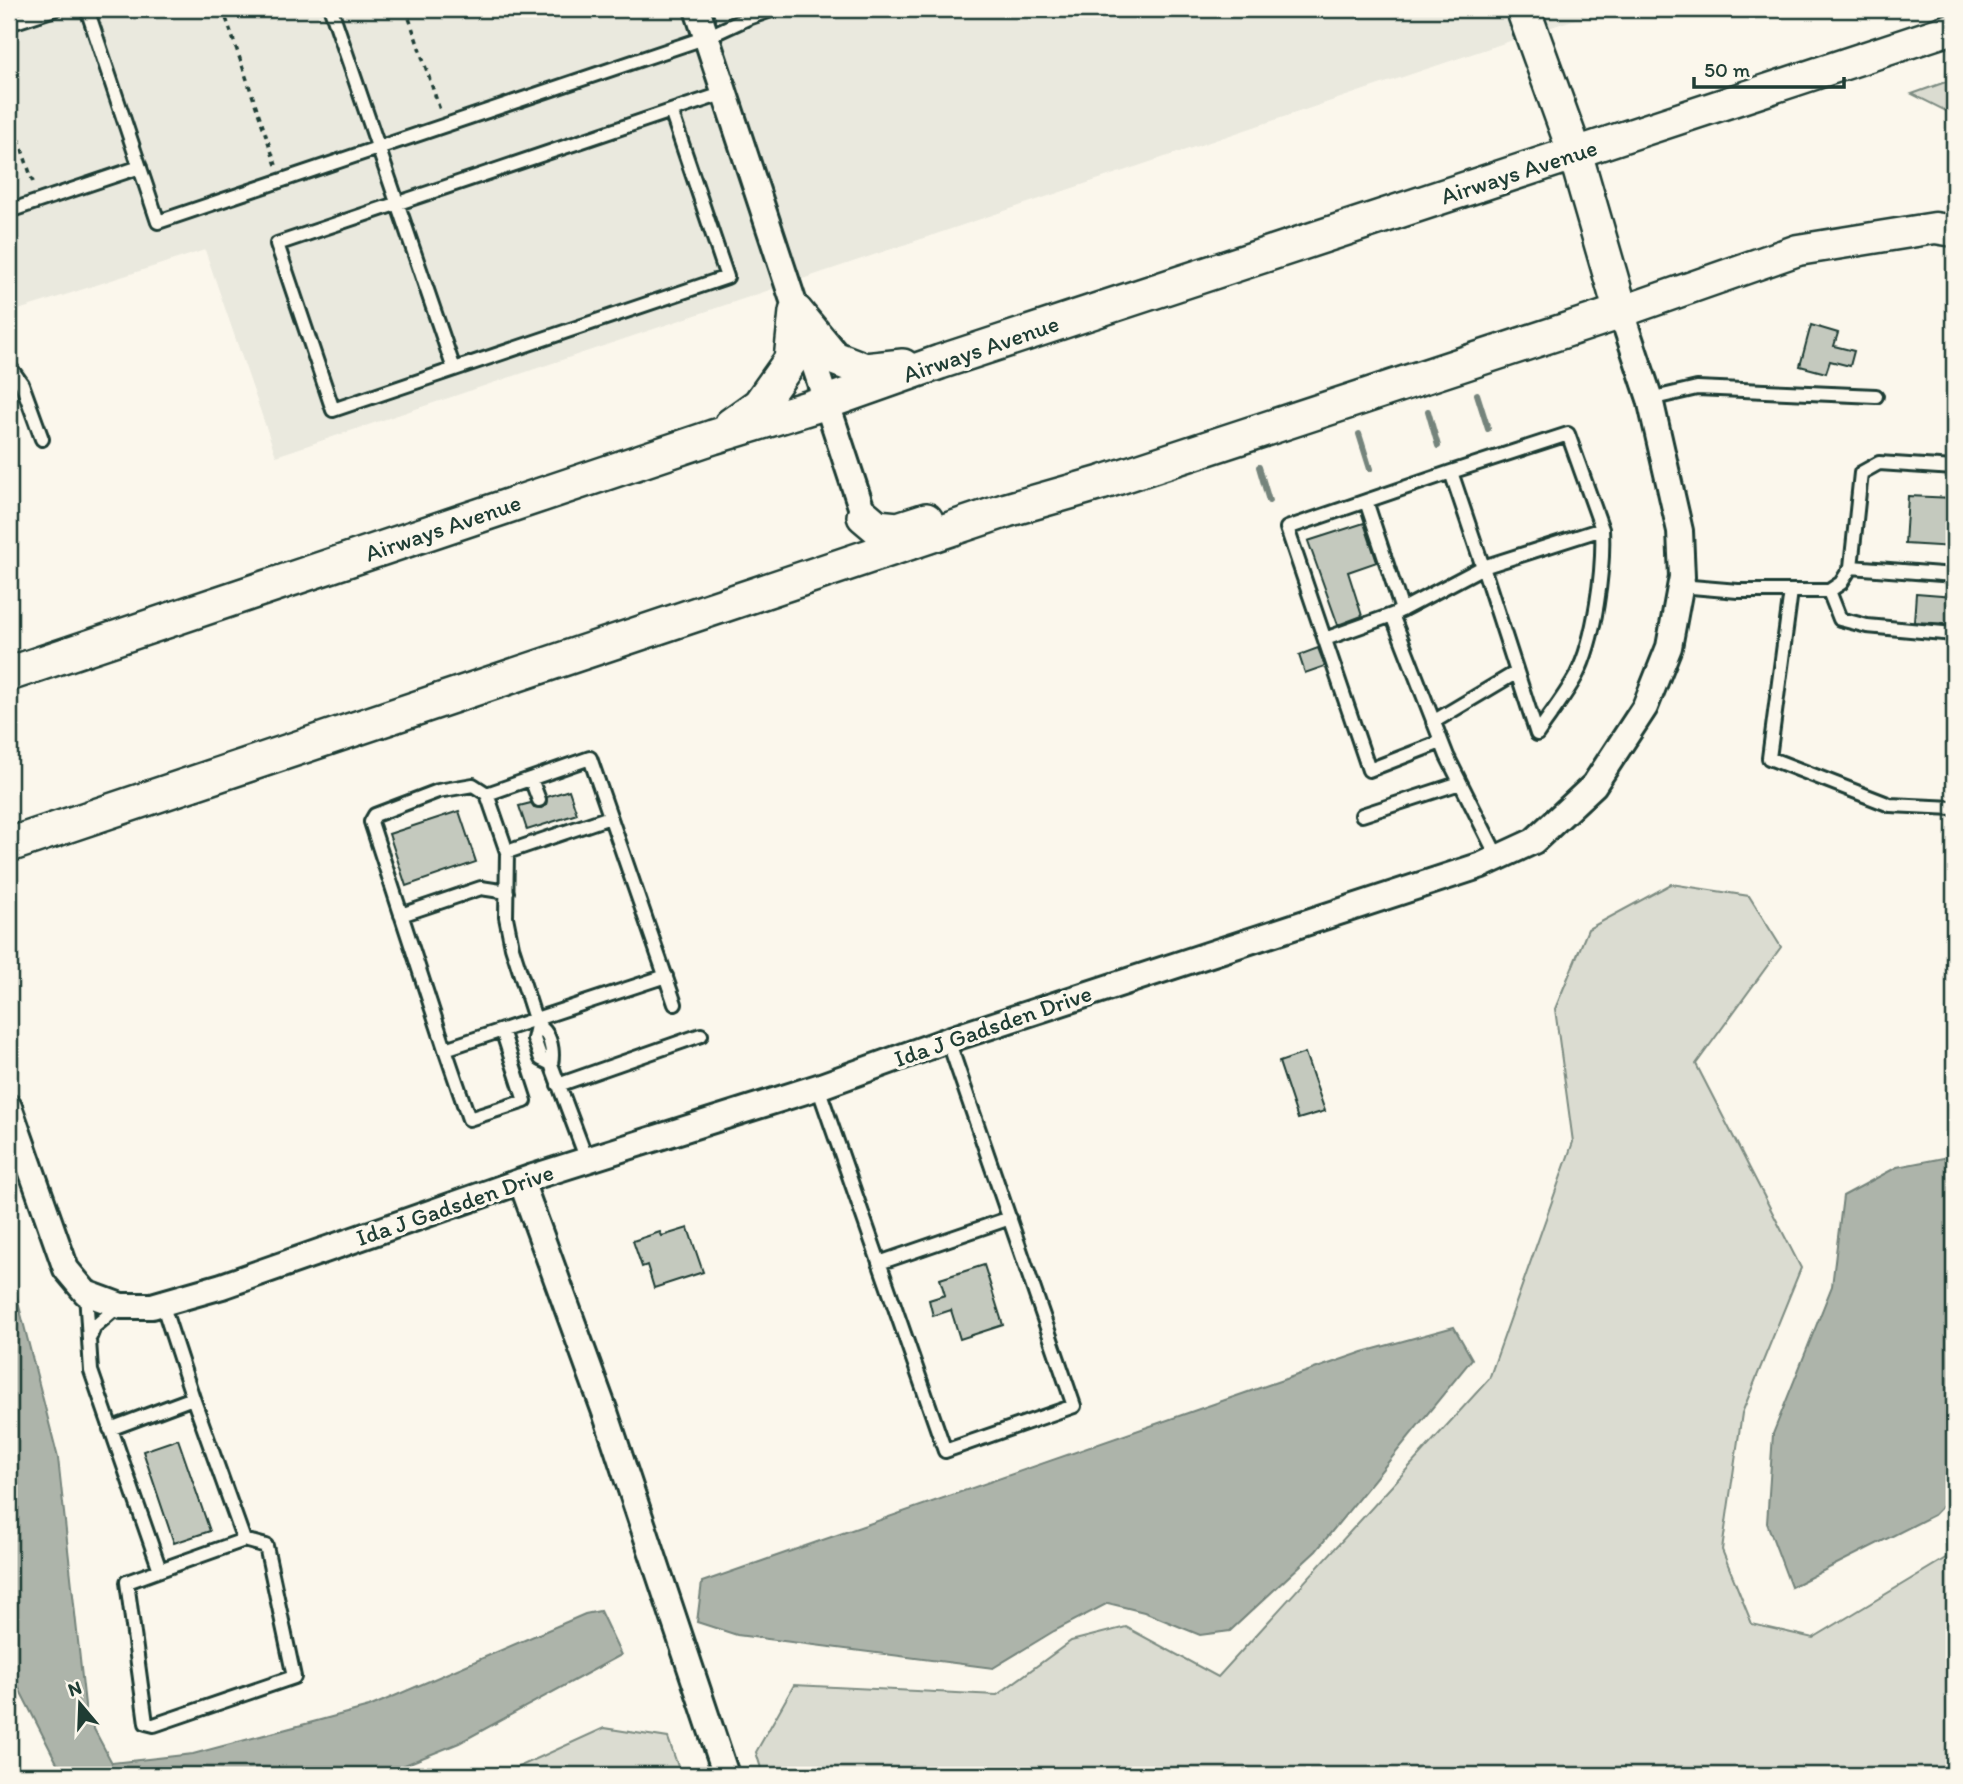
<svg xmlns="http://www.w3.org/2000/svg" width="1963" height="1784" viewBox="0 0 1963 1784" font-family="Itim,sans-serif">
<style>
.built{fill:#eae9de}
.green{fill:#dbdcd1;stroke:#7d8c82;stroke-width:2}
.water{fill:#adb4aa;stroke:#74847b;stroke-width:2}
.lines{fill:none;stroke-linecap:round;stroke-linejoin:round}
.stream{stroke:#74847b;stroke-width:6}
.building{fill:#c4c9be;stroke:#1f3d34;stroke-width:2}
.service-casing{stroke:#1f3d34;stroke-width:18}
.minor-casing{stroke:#1f3d34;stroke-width:30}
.tertiary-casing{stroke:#1f3d34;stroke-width:35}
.secondary-casing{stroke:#1f3d34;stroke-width:38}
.path{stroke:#1f3d34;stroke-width:3.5;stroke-dasharray:5 5;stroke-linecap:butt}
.service{stroke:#fbf7ec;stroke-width:12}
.minor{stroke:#fbf7ec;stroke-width:24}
.tertiary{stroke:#fbf7ec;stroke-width:30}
.secondary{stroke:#fbf7ec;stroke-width:33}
.labels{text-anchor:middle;stroke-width:7;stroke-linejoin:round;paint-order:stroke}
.street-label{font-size:24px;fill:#1f3d34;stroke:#fbf7ec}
</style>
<rect width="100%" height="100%" fill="#fbf7ec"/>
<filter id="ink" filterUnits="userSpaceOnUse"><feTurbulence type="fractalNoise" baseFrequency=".0143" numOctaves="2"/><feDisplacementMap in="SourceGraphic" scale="14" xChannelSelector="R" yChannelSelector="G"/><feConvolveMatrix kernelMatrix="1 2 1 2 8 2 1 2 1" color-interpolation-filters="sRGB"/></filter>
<g filter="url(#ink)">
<path class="built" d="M9,9h1596l-1329,447 -71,-206 -196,63z"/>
<path class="green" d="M1954,79v36l-42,-21z
M1671,884l78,12 32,51 -85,117 105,204 -59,145 -20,137 30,74 61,14 141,-85v222h-1191l-7,-23 38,-67 203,10 74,-54 55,-14 92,50 271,-298 84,-237 -18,-133 33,-80z
M604,1728l64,10 13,37h-180z"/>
<path class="water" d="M1954,1156v338l-20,21 -143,72 -24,-64 6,-89 59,-148 11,-90 54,-29z
M9,1267l49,191 28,256 26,49 81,-9 176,-47 216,-93 15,-3 21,44 -162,88 -79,32h-306l-17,-12 -48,-94z
M1454,1327l18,32 -156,192 -86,80 -30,4 -56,-23 -36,-9 -54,28 -61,37 -256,-33 -40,-13 5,-40 661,-230z"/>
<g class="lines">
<path class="stream" d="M1477,394l11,35
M1428,411l10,35
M1359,434l11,35
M1259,467l10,34"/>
</g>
<path class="building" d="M1811,325l27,8 -4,13 20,5 -4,15 -20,-5 -4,12 -26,-7z
M1908,496l46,2v49l-49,-3z
M1364,523l13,39 -29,10 14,44 -24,9 -30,-84z
M1916,593l38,3 -2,28 -38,-2z
M1318,648l7,18 -20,7 -6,-18z
M569,790l8,24 -50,16 -8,-24 12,-3 3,4 7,1 5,-3 1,-8z
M459,811l17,51 -70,24 -17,-52z
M1305,1053l20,58 -27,8 -19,-57z
M688,1228l15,44 -49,16 -7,-23 -5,2 -9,-26 27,-9 2,4z
M984,1265l19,60 -43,14 -9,-29 -18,6 -4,-16 16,-5 -5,-16z
M178,1439l32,92 -36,12 -31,-92z"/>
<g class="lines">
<g class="service-casing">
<path id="service" d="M87,9l71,213 549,-185 41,-19 26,-9
M331,9l123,360
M9,24l46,-15
M671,111l56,166 -394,133 -56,-166 394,-133 54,-18
M9,211l131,-44
M9,366l13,18 20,55
M1650,399l47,-11 179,8
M1366,501l36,109
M1851,567l103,8
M1680,586l58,5h91l12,-8 10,-16 10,-94 18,-10 75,5
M1791,591l-22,167 121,47 64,3
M1829,591l11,28 27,7 87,8
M1325,639l67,-24
M1433,722l84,-50
M1441,742l-72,28 -82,-242 164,-56
M531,779l8,21
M487,794l103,-36 85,246
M1362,815l98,-32
M507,852l103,-35
M1498,858l-51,-102 -55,-141 91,-48 54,167c13,-19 28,-38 39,-58 19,-36 28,-107 26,-147l-119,38 -32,-95 117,-38 34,95
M401,915l80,-27 26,4
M537,1026l-3,13 7,20 10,5
M445,1049l24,70 56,-18 -23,-71
M558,1085l143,-50
M818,1087l127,364 129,-45 -126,-366
M587,1160l-36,-96c2,-9 1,-22 -5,-31 -4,-6 -8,-6 -11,-14l-23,-72 -6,-30 1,-65 -20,-58 -14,-9 -35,6 -63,24 -4,7 74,227 221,-73
M879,1263l131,-45
M86,1293l5,78 69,199 84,-30 -51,-142
M90,1337l4,-10 26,-22
M110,1429l83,-31 -31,-95
M160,1570l-33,12 19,141 8,2 140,-48 -28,-131 -22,-6"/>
</g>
<g class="minor-casing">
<path id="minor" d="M697,9l167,507
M9,1107l57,162 20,24 35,13h31l70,-20 311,-109 285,-90 130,-47 534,-175 52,-24 60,-56 51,-78 24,-60 13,-70 -2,-46 -30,-132 -29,-87
M521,1181l84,231 121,363"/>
</g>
<g class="tertiary-casing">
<path id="tertiary" d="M1575,153l379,-125
M1621,312l177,-62 137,-22 19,3"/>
</g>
<g class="secondary-casing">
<path id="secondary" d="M796,312l38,46 31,12 38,-4
M731,425l28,-20 32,-45 5,-48
M864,516l13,11 21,2 28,-9
M9,674l704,-237 114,-35 113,-40 635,-209
M9,845l998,-335 94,-27 520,-171 -46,-159 -52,-144"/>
</g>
<path class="path" d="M223,9l53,156
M406,9l34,101
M9,111l25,74"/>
<use href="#service" class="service"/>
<use href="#minor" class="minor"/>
<use href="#tertiary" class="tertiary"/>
<use href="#secondary" class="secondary"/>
</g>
</g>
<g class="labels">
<g class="street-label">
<text transform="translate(1519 172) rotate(-18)" y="8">Airways Avenue</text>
<text transform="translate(981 349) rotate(-19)" y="8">Airways Avenue</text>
<text transform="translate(443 528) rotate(-19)" y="8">Airways Avenue</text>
<text transform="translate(993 1026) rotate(-19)" y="8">Ida J Gadsden Drive</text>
<text transform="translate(455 1205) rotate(-19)" y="8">Ida J Gadsden Drive</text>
</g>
</g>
<rect width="1963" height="1784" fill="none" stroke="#fbf7ec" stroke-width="35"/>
<rect x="18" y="18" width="1928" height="1749" fill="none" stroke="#1f3d34" stroke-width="2.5" filter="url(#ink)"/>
<g transform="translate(80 1704) rotate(341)" stroke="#fbf7ec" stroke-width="5" paint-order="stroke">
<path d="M0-5L12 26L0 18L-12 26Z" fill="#1f3d34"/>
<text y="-10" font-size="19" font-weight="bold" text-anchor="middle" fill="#1f3d34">N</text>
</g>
<path d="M1694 77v10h150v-10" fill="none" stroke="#1f3d34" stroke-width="3.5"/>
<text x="1704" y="77" font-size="21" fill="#1f3d34" stroke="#fbf7ec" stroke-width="5" paint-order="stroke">50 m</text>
</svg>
